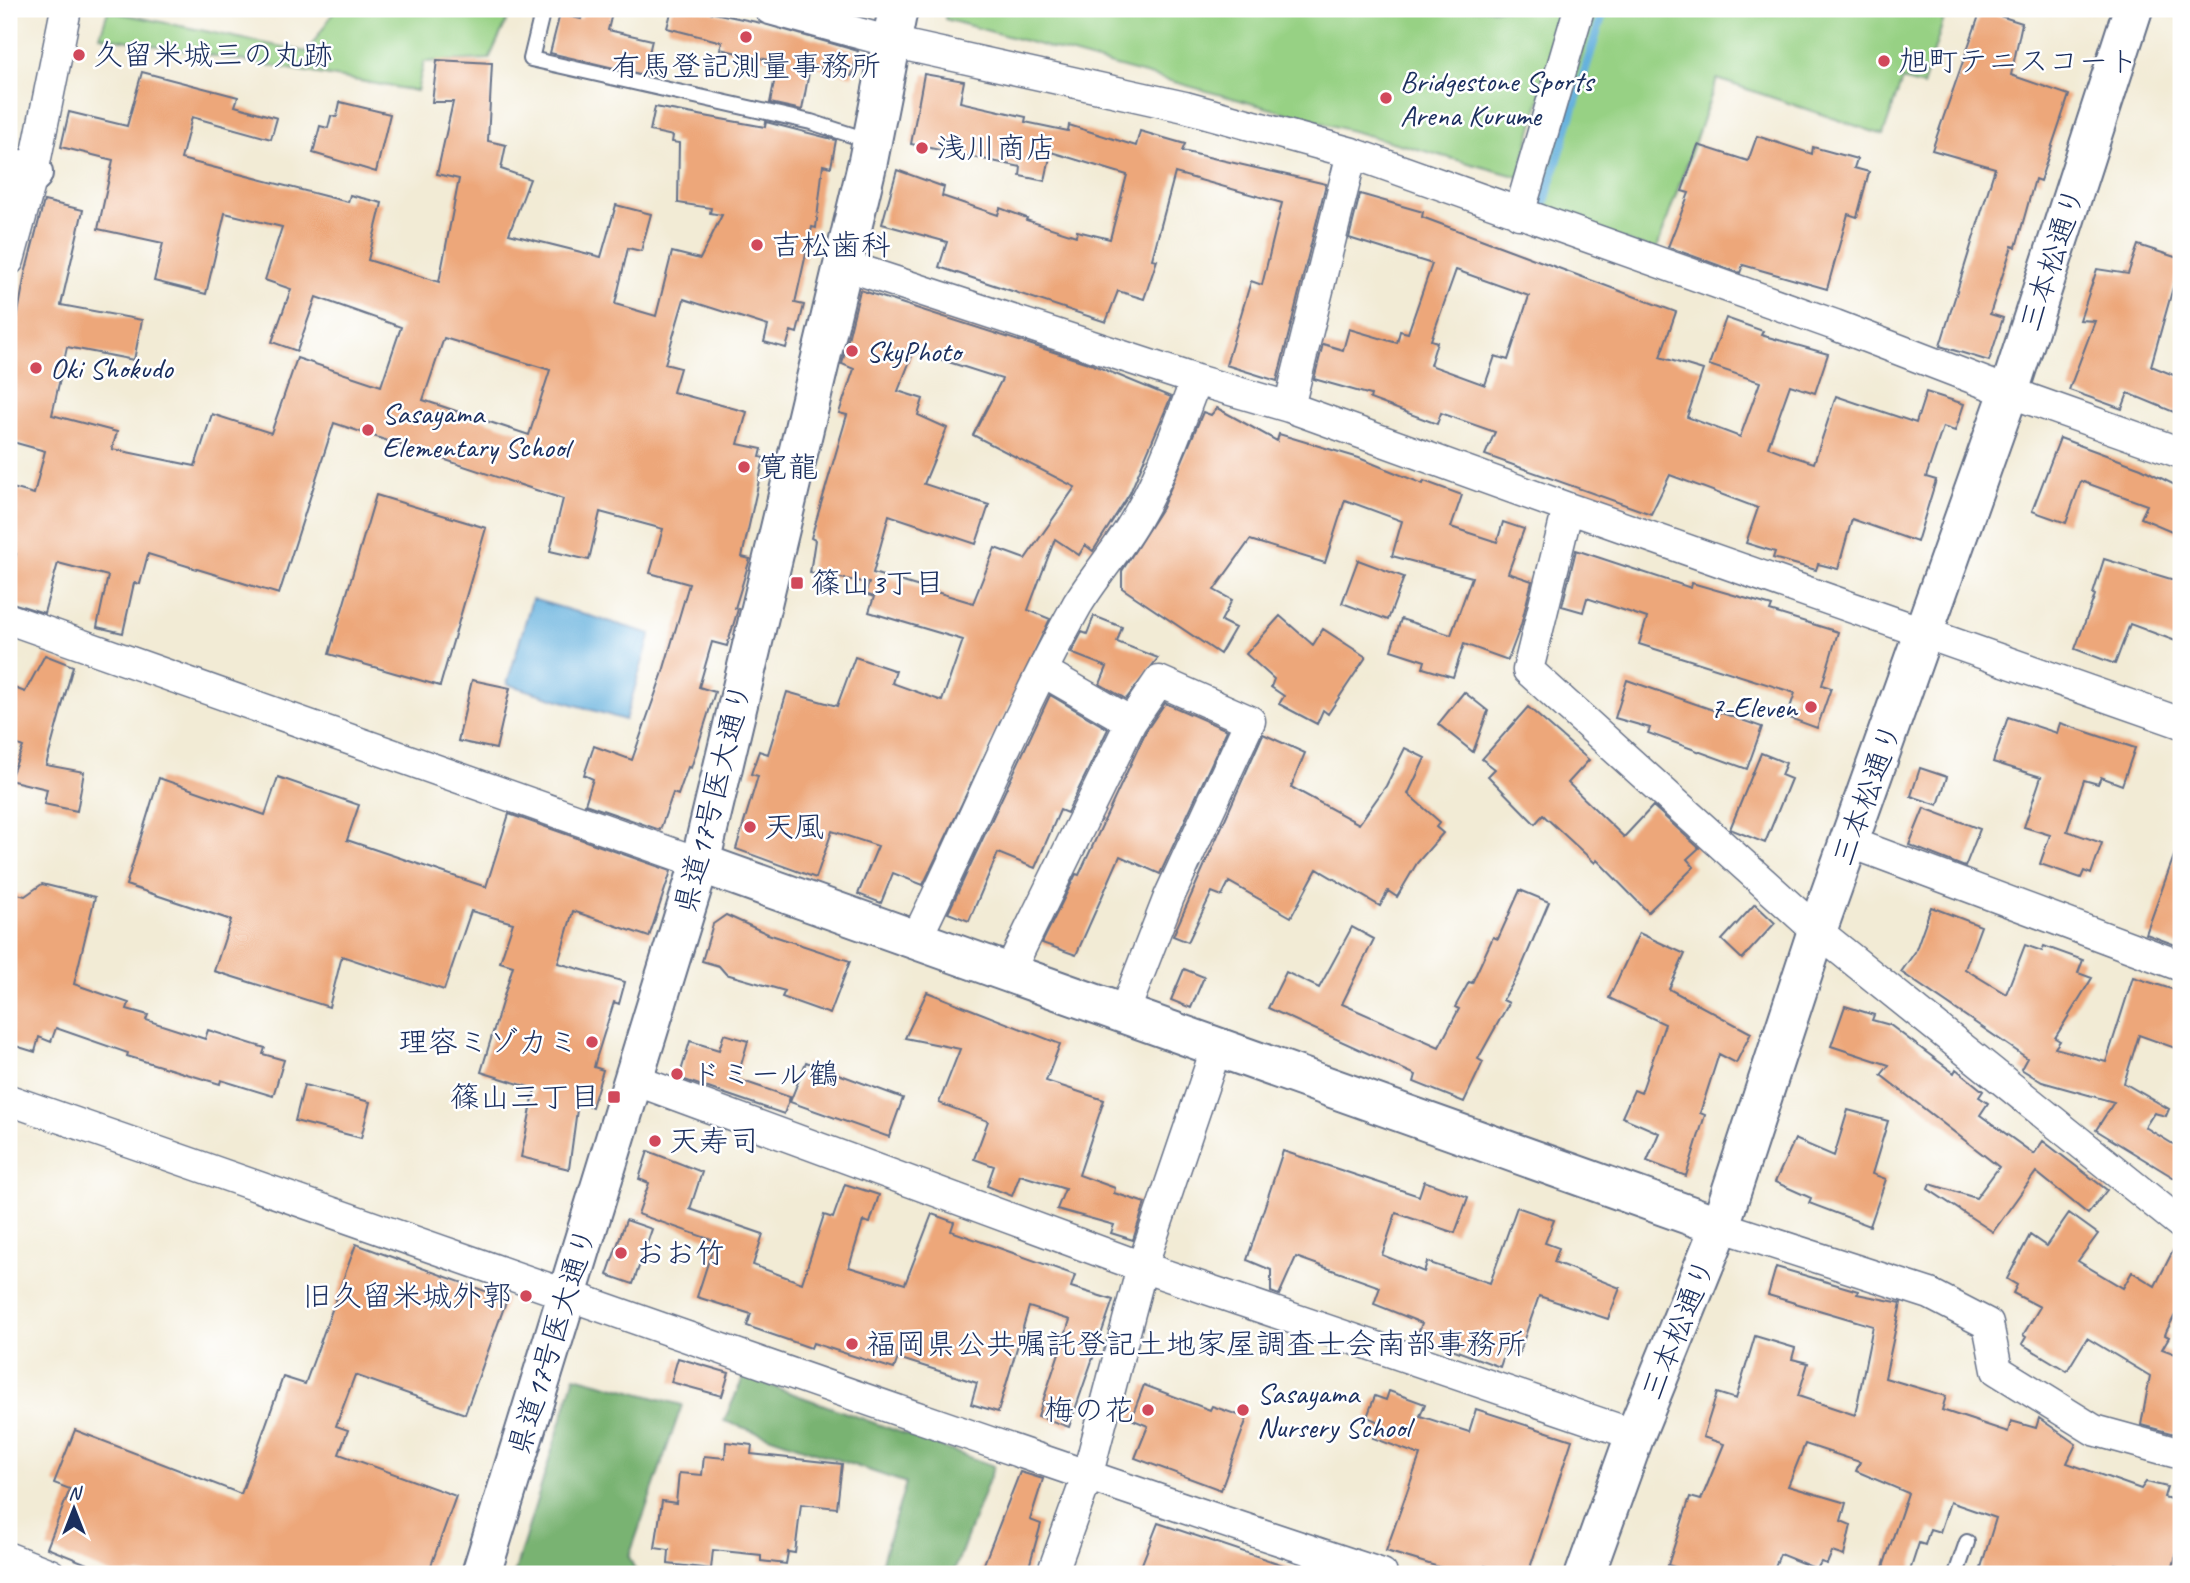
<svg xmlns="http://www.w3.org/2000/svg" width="2190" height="1583" viewBox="0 0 2190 1583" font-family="Caveat,'Klee One',sans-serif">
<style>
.green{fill:#97d184;stroke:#598071;stroke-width:2}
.forest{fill:#79b372;stroke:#4a7168;stroke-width:2}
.water{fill:#64b0dd;stroke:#40709e;stroke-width:2}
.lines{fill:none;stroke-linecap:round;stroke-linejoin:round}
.stream{stroke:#64b0dd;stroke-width:9}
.building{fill:#eda77a;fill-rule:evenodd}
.lane-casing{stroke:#667188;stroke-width:18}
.street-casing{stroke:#667188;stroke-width:33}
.secondary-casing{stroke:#667188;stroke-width:42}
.primary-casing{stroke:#667188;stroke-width:42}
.lane{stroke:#fff;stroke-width:14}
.street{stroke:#fff;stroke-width:30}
.secondary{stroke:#fff;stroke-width:38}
.primary{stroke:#fff;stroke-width:38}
.poi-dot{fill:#d1495b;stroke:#fff;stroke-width:2.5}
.labels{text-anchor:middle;stroke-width:5;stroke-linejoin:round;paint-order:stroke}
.poi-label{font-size:30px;fill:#1b2f5e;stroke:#fff;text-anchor:start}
.street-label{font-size:30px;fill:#1b2f5e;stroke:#fff}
</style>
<rect width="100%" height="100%" fill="#fff"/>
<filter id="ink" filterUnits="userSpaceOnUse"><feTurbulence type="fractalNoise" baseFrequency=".0143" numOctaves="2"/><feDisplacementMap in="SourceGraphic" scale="14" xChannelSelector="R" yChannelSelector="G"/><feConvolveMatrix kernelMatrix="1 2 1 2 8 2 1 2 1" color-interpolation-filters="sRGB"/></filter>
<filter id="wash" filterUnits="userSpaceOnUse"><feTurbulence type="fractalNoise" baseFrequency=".00686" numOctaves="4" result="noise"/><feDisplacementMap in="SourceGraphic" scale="28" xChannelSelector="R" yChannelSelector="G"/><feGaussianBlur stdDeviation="1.57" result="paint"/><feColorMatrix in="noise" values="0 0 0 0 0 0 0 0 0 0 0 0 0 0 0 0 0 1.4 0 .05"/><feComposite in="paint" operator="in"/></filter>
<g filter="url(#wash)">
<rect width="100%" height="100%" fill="#f2ebd5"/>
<path class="green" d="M336,9h176l-23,50 -65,3 -7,29 -317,-55 8,-25 199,41z
M947,9h617l-45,168 -574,-158z
M1594,9h353l-24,77 -21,-6 -19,55 -166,-56 -61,172 -123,-42z"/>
<path class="forest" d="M575,1376l107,29 -53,152 8,17h-123z
M744,1376l250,90 -41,108h-75l28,-91 -182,-62z"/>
<path class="water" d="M532,599l119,35 -26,86 -118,-36z"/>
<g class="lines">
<path class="stream" d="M1540,216l64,-207"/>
</g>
<g id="blocks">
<path class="building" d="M584,9h29l-5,21 44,10 -8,35 -94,-22 10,-39 21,5z
M672,9h23l66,14 97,28 -6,25 -38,-10 -4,1 -8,43 -32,-7 8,-41 -58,-13 2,-7 -55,-14z
M1981,10l41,13 -11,52 58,20 -29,86 -5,-2 -19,68 -4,-1 -22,68 13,4 -14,43 -49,-15 55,-178 -63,-18z
M437,60l55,3 -4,78 18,4 -5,24 29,10 -21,55 92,23 15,-52 35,9 -10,37 -13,-3 -13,56 41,12 16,-64 28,7 22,-44 -12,-2 1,-5 -33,-5 1,-60 -7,-1 1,-6 -23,-5 5,-24 110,20 1,-5 70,18 -5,27 -8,-2 -7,63 -4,-1 -17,76 9,2 -7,28 -6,-2 -5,17 -22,-6 4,-16 -84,-27 -19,65 15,4 -7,24 74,20 -9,32 24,5 -2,8 4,1 -22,99 8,2 -15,49 3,1 -11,37 -15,-4 -13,45 16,5 -24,76 -3,-1 -10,28 -5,-2 -13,37 -75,-26 8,-25 -9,-4 10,-29 38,14 30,-85 27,-91 -39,-11 13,-44 -63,-17 -11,48 -39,-9 13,-52 -229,-76 -55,171 -131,-40 -8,30 -6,-1 -11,50 -26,-6 11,-51 -50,-13 -14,50 -35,-11v-22l7,-26 -7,-2v-65l25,7 11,-43 -36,-10v-94h3l13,-73 19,-73 39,9 -22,95 81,15 -8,40 -67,-13 -15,68 65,17 -5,17 83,17 17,-52 59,19 26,-75 84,28 20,-59 -85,-30 -19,54 -25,-9 19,-53 -26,-9 17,-53 -57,-14 -19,81 -52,-13 9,-38 -65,-14 15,-69 -52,-13 8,-35 58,14 15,-54 96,25 -3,9 42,12 -6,21 -79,-22 -11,42 167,43 2,-7 32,8 -14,57 71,22 20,-103 -22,-5 16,-72h-21zM444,338l106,32 -21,65 -106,-35z
M924,74l40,7 -4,21 66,15 -1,5 43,9 1,-6 67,21 4,-15 45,13 -3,7 144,33 -49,197 -51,-16 25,-84 11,4 20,-82 -107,-30 -23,86 5,1 -13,39 -26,-8 -12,31 -167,-55 8,-25 -65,-18 15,-54 47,17 -2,9 56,19 2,-7 27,10 -1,2 50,16 1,-5 33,8 17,-64 -76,-23 -6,29 -25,-5 1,-9 -110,-23z
M340,102l50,12 -14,58 -63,-19 7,-27 8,2 3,-12 6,1z
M1757,136l55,18 1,-7 44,12 -3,9 15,4 -12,45 -9,-3 -21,75 -84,-24 -3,8 -72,-26 21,-54 -7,-2 16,-46 50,16z
M1360,194l63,18 -1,5 254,95 -16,45 43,13 -16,47 53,20 20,-55 -51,-17 17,-47 37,13 -2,4 67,19 -13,39 -25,-8 -22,62 24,9 22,7 22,-67 80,27 10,-31 38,12 -9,27 -12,-4 -17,50 10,3 -19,62 -65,-23 -14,50 -20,-5 -2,6 -43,-12 2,-6 -29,-9 12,-35 -88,-33 -19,39 -166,-59 10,-23 -54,-19 -4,11 -67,-25 1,-4 -57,-16 9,-35 20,6 6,-21 48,14 3,-12 8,2 24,-69 -83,-26zM1456,270l73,26 -21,64 -13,-4 -10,29 -55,-20 7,-23 -6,-2z
M2138,245l43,14 -30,107 30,12v37l-53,-22 -6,16 -53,-19 26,-69 -15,-1 17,-51 31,5z
M860,290l231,74 80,33 -41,96 -37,58 -8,-6 -6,10 -24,-16 -27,71 22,9 -127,266 -30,-12 -12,30 -23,-9 20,-48 -46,-15 -16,47 -80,-29 22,-73 -7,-2 8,-23 9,3 19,-62 50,14 18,-49 41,14 -4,12 50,18 21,-61 -94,-28 5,-15 -9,-3 4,-11 -59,-10 5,-33 -4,-2 36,-123 -8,-2 15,-44 -12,-5zM914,351l88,28 -29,56 102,52 -50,72 -30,-11 -22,55 -100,-30 16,-58 87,29 13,-39 -65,-21 23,-56 -29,-13 5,-16 -25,-8z
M1217,408l60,33 2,-7 80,24 64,26 1,-3 38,14 -11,32 46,15 6,-20 21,7 -16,44 24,8 -11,44 -13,35 -44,-16 -11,33 -30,-9 2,-7 -34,-11 10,-31 50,16 21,-58 -80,-21 10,-35 -57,-21 -20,63 -75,-23 -36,50 18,10 -11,21 14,7 -15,26 -98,-66v-17l40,-63 41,-96 8,3z
M2060,438l81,30 40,20v47l-40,-17 6,-13 -66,-24 -15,42 -34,-12z
M376,495l110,33 -46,158 -111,-32z
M1576,550l115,38 1,-5 80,23 -2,5 68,21 -16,53 9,3 -14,40 -30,-11 8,-24 -156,-49 8,-26 -60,-20 -4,14 -21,-6z
M2104,559l77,23v61l-51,-19 -15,40 -40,-15 20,-54 -2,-1z
M1358,560l46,17 -16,43 -46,-17z
M1094,616l28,11 -5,15 41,16 -32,41 -26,-15 7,-17 -36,-14 11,-21 5,2z
M1280,616l33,29 10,-16 43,28 -38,57 -5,-4 -6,14 -38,-20 5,-8 -13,-9 3,-8 -28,-25z
M45,655l28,11 -27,99 38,7 -7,39 -33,-7 3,-15 -38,-9 14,-33 -14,-6v-55l16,6z
M472,680l38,8 -14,61 -38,-8z
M1627,680l135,47 -15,42 -99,-36 2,-5 -35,-10z
M1464,692l24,19 -15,41 -35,-28z
M1050,695l58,34 -41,84 -7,-3 -25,58 -37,-15 -29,68 -21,-8z
M1165,703l62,27 -67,144 -40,-18 -44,99 -34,-12 34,-69 3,1 67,-144z
M1528,707l61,53 -21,23 56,54 29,-31 46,42 -12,11 7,8 -46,45 -51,-52 -2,3 -52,-48 -8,9 -47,-48 7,-7 -13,-10z
M2008,717l49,16 3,-10 75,25 -13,37 -21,-8 -3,7 -14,-4 -17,51 35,12 -11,31 -7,-3 -3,7 -41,-14 10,-29 -26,-8 17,-50 -48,-15z
M1263,734l42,19 -14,34 68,37 27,-38 19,-38 20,10 -17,36 32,28 -4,5 7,6 -26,30 -20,34 -9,-6 -8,15 -63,-37 -26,48 -62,-35 -7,14 -10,-4 -24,50 -15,-6z
M1761,753l25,10 -5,12 10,4 -26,64 -35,-14z
M1920,768l27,9 -9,28 -27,-9z
M278,777l81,28 -12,35 139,47 23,-73 162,57 -22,66 -76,-26 -15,52 67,19 -6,22 -5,-2 -18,57 -2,8 9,3 -11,37 -14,-5 -9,67 -48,-12 14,-68 -54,-17 32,-106 -13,-4 13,-39 -42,-12 -27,79 -102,-34 -13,51 -115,-36 17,-51 -105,-35 33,-107 106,37z
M1924,808l56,21 -15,38 -56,-22z
M2179,842h2v105l-35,-13z
M42,884l53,13 -21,87 55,19 -2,6 21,6 -2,5 59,19 3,-9 57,18 -2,6 21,6 -11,36 -52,-16 -1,4 -93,-28 1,-3 -72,-25 -5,14 -12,-5 -4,15 -26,-8v-152l16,4z
M1520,890l29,12 -30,71 -16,27 6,3 -31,56 5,3 -19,40 -50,-20 2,-7 -148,-67 18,-36 33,16 33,-61 22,12 -32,65 97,43 20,-38 -4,-2 14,-25 3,1 21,-46 5,2z
M1755,904l20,19 -33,36 -20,-19z
M1931,907l50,19 -16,43 41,25 19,-49 17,6 2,-5 39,14 -5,13 14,5 -37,60 5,3 -5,7 51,14 27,-85 48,15v38l-6,18 -36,-13 -15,48 45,26 -3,7 -12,-3 -9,14 36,22v33l-85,-52 18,-28 -72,-20 -21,-13 6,-11 -126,-86 14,-20z
M726,915l42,19 82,27 -20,53 -48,-17 3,-6 -59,-17 -7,-8 -17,-5 11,-37z
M1639,933l46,21 -16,35 82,44 -15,30 -17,-9 -19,59 5,2 -19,61 -39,-15 12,-28 -37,-16 12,-27 7,3 24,-69 -56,-26z
M1184,969l20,8 -13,31 -20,-8z
M927,992l133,52 -14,37 58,19 -25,75 36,13 -1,5 31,10 -12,37 -22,-7 3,-8 -57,-16 8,-20 -45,-14 -8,21 -25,-10 7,-20 -20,-7 14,-38 -49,-18 21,-54 -55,-11z
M1845,1006l29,9 -2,5 18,5 64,48 2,-4 27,22 -4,6 9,6 -8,12 54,39 9,-13 64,49 -19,24 -52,-42 -43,60 -65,-43 2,-5 46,14 23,-31 -118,-92 8,-10 -58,-19z
M724,1034l24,7 -11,38 53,18 -6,17 -105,-36 11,-37 29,9z
M806,1062l97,36 -14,39 -99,-35z
M304,1085l66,17 -9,36 -66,-17z
M1848,1110l40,11 -16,53 14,5 -16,47 -61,-23 2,-5 -36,-16 20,-43 39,17z
M648,1151l54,21 -12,37 73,25 -10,31 49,18 22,-68 9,3 12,-34 34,11 -9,28 -7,-2 -14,46 56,17 27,-70 22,8 -3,9 124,44 -4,12 42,13 -44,127 -31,-11 32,-96 -41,-13 -31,105 -27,-8 6,-21 -79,-25 -4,11 -81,-26 -2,5 -64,-22 4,-12 -54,-17 18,-56 -77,-27 11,-31 -10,-4z
M1283,1151l136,45 5,-15 44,16 -13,36 -59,-20 -14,42 42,17 3,-10 63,21 27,-76 37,13 -9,23 14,5 -5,14 66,26 -12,31 -69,-23 -20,57 -13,-4 -6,18 -83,-31 5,-13 -48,-19 6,-17 -84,-30 -17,38 -8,-3v-22l-24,-10z
M2069,1213l29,21 -20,27 45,27 9,-16 23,14 23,-45h3v63l-14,26 -2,5 4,2 -7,12 19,7v77l-3,2 -37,-10 9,-49 -63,-38 -20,33 -45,-27 4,-7 -3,-2 17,-28 -27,-14 4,-8 -10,-6 23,-44 16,11z
M626,1220l26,9 -19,55 -26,-9z
M356,1244l151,55 -42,115 -110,-39 -19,51 12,4 -9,24 117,42 -28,78h-316l-65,-26 23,-59 -16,-6 21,-53 166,64 42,-117 22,7z
M1776,1267l82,24 -1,3 44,9 -16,75 61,18 -4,14 66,22 3,-11 25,7 3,-10 37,26 -9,19 74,26 5,-7 21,5 -3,10 17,5v34l-10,38h-20l-36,-10 -4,10h-132l17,-56 -46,-16 -10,30 -10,-3 -5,16 -6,-2 -10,31 -27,-4 26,-77 -52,-22 4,-9 -55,-18 -17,42 58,17 -5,18 10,4 -7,31 -12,-4 -5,12 -6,-2 -4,7 -37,-15 -8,20h-74l-30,-9 22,-68 11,3 23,-56 -21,-7 14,-44 19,6 19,-63 40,12 -3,11 16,4 -10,33 57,19 18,-89 -105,-31z
M678,1358l51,15 -7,23 -51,-14z
M1144,1385l66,25 2,-4 35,12 -26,72 -86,-32 13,-32 -17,-7z
M1389,1391l36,13 -5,12 49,16 7,-23 96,31 -44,134h-19l-24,-8 -3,8h-20l-76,-23 34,-96 -47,-17 6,-16 -12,-5 8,-21 11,4z
M726,1442l26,3 -1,9 91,10 -5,44 -36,-4 -6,49 -7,-1 -2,12 -25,-3v-6l-48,-5 -2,19 -43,-5 1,-14 -14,-2 7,-47 14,2 3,-30 23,2 2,-19 21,2z
M1020,1472l23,7 -13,41 11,4 -14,50h-47z
M1158,1523l140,47 -1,4h-159z"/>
</g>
</g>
<g filter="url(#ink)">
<use href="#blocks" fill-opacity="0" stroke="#667188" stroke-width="2"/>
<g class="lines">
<g class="lane-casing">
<path id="lane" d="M543,9l-12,50 280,63 59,19
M1956,1574l11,-32"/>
</g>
<g class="street-casing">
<path id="street" d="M770,9l121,33 294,65 167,46 483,172 174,67 172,61
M1519,214l60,-205
M9,260l24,-87 33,-164
M844,265l352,115 93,27 279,101 613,215
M1289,407l63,-254
M1568,508l-40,162 289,261 364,293
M9,619l691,244
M1849,842l332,124
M915,941c56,-112 101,-227 162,-336 18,-30 43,-57 60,-88 25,-43 41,-91 59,-137
M1008,974l123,-252 -87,-50
M1123,1015l46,-118 81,-176 -91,-40 -28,41
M632,1079l510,188 493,168
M9,1100c458,158 913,323 1373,474
M1720,1226l210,68 58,30 9,46 97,60 87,24
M9,1558l41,16
M1052,1574l35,-97 55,-210 74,-218"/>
</g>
<g class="secondary-casing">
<path id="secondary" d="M9,167l24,6
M700,863l1020,363
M1585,1574l50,-139 85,-209 97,-295 192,-539 124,-383"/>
</g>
<g class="primary-casing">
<path id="primary" d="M481,1574l219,-711 168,-702 30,-152"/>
</g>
<use href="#lane" class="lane"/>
<use href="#street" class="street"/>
<use href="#secondary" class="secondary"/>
<use href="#primary" class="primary"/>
</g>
</g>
<g class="poi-dot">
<circle cx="746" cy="37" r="7"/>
<circle cx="79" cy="55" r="7"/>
<circle cx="1884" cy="61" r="7"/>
<circle cx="1386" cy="98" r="7"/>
<circle cx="922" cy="148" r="7"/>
<circle cx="757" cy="245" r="7"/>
<circle cx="852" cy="351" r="7"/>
<circle cx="36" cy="368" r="7"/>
<circle cx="368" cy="430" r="7"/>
<circle cx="744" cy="467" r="7"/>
<rect x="790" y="576" width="14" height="14" rx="3.5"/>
<circle cx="1811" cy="707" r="7"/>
<circle cx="750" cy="827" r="7"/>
<circle cx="592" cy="1042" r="7"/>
<circle cx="677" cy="1074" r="7"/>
<rect x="607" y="1090" width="14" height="14" rx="3.5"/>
<circle cx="655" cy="1141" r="7"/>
<circle cx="621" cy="1253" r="7"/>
<circle cx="526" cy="1296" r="7"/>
<circle cx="852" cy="1344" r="7"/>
<circle cx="1148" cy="1410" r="7"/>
<circle cx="1243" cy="1410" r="7"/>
</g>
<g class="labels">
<g class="poi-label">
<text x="93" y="65">久留米城三の丸跡</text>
<text x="1898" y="71">旭町テニスコート</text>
<text x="746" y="76" text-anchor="middle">有馬登記測量事務所</text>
<text x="1400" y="91">Bridgestone Sports<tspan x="1400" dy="34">Arena Kurume</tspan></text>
<text x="936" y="158">浅川商店</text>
<text x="771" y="255">吉松歯科</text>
<text x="866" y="361">SkyPhoto</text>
<text x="50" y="378">Oki Shokudo</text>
<text x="382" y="423">Sasayama<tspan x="382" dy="34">Elementary School</tspan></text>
<text x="758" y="477">寛龍</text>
<text x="811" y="593">篠山3丁目</text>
<text x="1797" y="717" text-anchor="end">7-Eleven</text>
<text x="764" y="837">天風</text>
<text x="578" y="1052" text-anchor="end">理容ミゾカミ</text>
<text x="691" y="1084">ドミール鶴</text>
<text x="600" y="1107" text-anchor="end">篠山三丁目</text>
<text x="669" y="1151">天寿司</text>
<text x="635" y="1263">おお竹</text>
<text x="512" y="1306" text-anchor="end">旧久留米城外郭</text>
<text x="866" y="1354">福岡県公共嘱託登記土地家屋調査士会南部事務所</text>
<text x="1257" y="1403">Sasayama<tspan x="1257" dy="34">Nursery School</tspan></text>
<text x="1134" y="1420" text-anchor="end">梅の花</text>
</g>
<g class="street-label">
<text transform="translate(2052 259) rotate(-72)" y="10">三本松通り</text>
<text transform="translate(1867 794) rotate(-70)" y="10">三本松通り</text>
<text transform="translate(713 798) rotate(-76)" y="10">県道17号医大通り</text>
<text transform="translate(1678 1329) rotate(-68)" y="10">三本松通り</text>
<text transform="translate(552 1341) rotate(-73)" y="10">県道17号医大通り</text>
</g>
</g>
<rect width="2190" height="1583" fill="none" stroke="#fff" stroke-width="35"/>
<g transform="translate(74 1509)" stroke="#ffffff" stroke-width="5" paint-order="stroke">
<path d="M0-5L12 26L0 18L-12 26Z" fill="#1b2f5e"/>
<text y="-10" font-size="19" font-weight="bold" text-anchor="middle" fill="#1b2f5e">N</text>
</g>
</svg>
